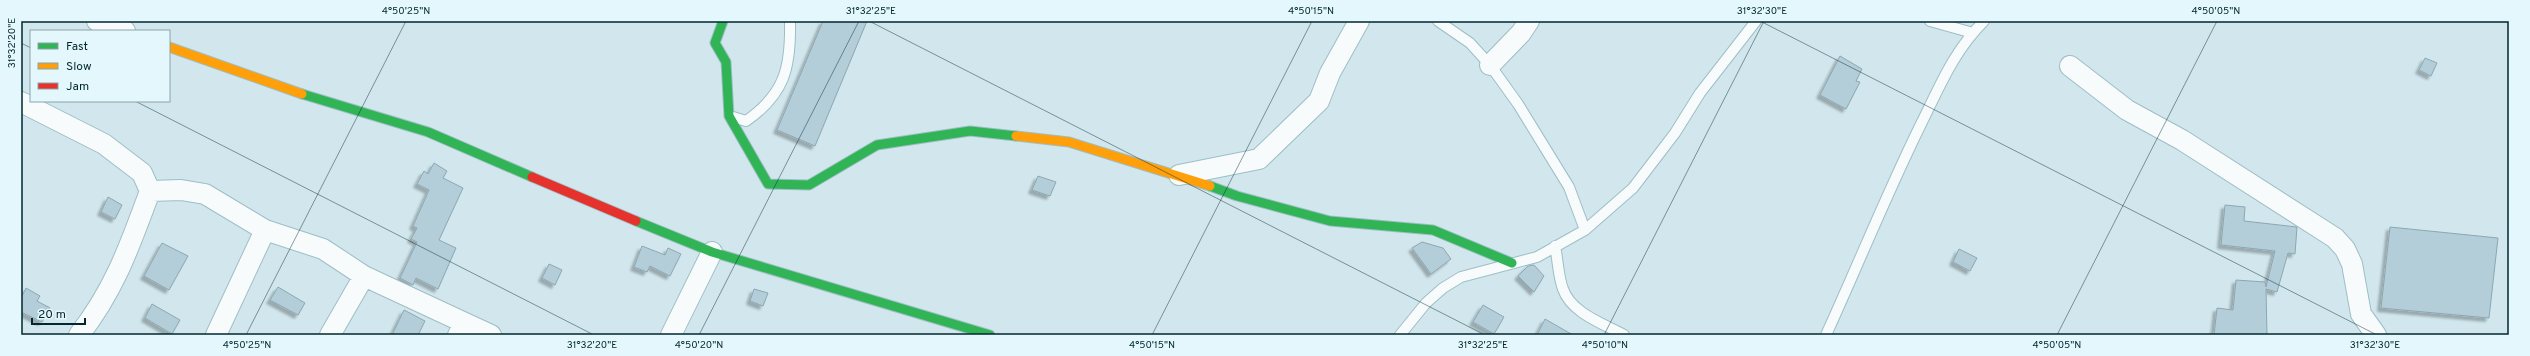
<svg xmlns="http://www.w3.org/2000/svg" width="2530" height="356" viewBox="0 0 2530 356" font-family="Overpass,sans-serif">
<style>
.building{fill:#b3cdd9;stroke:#8ca7b2;filter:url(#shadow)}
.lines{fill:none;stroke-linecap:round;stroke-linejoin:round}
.lane-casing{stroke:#9ebec5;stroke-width:12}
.street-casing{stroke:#9ebec5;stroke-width:22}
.fast-casing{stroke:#9ebec5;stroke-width:11}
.slow-casing{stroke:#9ebec5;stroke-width:11}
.jam-casing{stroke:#9ebec5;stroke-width:11}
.lane{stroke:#f8fbfc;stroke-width:10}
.street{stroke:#f8fbfc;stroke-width:20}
.fast{stroke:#30b455;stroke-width:9}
.slow{stroke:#ff9f0a;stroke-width:9}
.jam{stroke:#e5322d;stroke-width:9}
.ticks{fill:none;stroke:#02272f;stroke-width:1;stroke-opacity:0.45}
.neatline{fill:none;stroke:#02272f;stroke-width:1.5}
.ticks-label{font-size:10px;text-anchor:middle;fill:#02272f}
</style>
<defs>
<filter id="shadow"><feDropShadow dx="-3.5" dy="3.5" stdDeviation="1" flood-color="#0004"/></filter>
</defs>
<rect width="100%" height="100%" fill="#d1e7ed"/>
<path class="building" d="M823,21h44l-52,125 -38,-16z
M1840,56l22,13 -6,12 4,1 -14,27 -26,-14z
M2425,58l12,5 -6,13 -12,-6z
M434,163l13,8 -4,7 20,10 -24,52 17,8 -18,41 -22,-11 -3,7 -13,-7 17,-36 -6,-3 6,-11 -4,-2 16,-36 -12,-6 7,-13 4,3z
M1038,176l18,6 -6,14 -18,-6z
M108,197l14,8 -7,14 -14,-7z
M2225,205l20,2 -1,14 53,6 -2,27 -7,-1 -11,39 -11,-3 1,46h-53l3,-27 16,2 3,-30 29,2 1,5 9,-36 -54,-6z
M2390,227l108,11 -9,80 -108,-10z
M1422,242l21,6 8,11 -20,15 -19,-26z
M162,243l26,13 -19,34 -25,-14z
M642,246l23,9 3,-7 13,6 -11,22 -20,-10 -3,6 -13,-5z
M1959,249l18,9 -7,13 -17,-9z
M549,264l13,6 -7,15 -13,-7z
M1534,265l10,11 -10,16 -16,-16 10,-10z
M278,287l27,16 -7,12 -28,-15z
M26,288l14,8 -3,5 13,7 -8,14 -21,-10v-14z
M754,289l14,4 -5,13 -13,-5z
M152,304l28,16 -8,14 -27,-16z
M1483,305l21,12 -10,17 -21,-12z
M404,310l21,11 -7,14h-26z
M1545,319l28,16h-36z"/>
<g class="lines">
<g class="lane-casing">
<path id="lane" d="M1438,21l32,22 20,22 28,39 51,83 16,43
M1930,21l43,12
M733,117l13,4c39,-27 45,-54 44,-100
M1555,246c3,14 3,30 8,43 8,24 41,35 61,46
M1400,335l26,-32 17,-15 18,-11 76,-20 48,-27 48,-42 42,-55 25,-40 56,-72
M1826,335c32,-70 61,-142 95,-211 19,-38 32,-72 63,-103"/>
</g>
<g class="street-casing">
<path id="street" d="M97,21l28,10
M1490,65l31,-32 8,-12
M2070,66l57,44 55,30 153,98 10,11 7,15 9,50 15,21
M21,102l83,42 38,29 8,18 31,-1 24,4 60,36 58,19 41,27 101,47 -7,12
M1179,175l80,-16 60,-58 11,-28 29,-52
M465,323l26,12
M79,335c36,-46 51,-90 71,-144
M216,335l49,-105
M330,335l34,-59
M671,335l41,-83"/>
</g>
<g class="fast-casing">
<path id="fast" d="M723,21l-8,22 11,19 3,54 39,68 41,1 68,-40 93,-14 46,5
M302,94l126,38 104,45
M1210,186l27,10 93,25 103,9 79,33
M636,221l76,31 278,83"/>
</g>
<g class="slow-casing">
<path id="slow" d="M169,47l133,47
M1016,136l53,6 141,44"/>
</g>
<g class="jam-casing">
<path id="jam" d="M532,177l104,44"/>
</g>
<use href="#lane" class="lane"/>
<use href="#street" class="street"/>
<use href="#fast" class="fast"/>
<use href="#slow" class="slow"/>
<use href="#jam" class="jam"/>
</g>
<path class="ticks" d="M869,21l616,314M1760,21l617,314M21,43l10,5M135,101l459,234M246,335l160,-314M699,335l160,-314M1152,335l160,-314M1604,335l160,-314M2057,335l160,-314"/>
<rect width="2530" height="356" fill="none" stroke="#e4f7fc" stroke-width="44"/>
<rect x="30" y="30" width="140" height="72" fill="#e4f7fc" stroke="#8aa4aa"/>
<rect x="38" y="43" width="20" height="6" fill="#30b455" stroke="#8aa4aa"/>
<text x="66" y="50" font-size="12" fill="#02272f">Fast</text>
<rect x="38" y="63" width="20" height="6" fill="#ff9f0a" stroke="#8aa4aa"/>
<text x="66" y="70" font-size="12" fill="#02272f">Slow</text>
<rect x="38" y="83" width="20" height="6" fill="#e5322d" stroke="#8aa4aa"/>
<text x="66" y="90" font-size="12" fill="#02272f">Jam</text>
<path d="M32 318v6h53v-6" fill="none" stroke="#02272f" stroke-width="2"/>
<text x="38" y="318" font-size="12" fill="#02272f" stroke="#e4f7fc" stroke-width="3" paint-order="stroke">20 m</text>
<rect x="22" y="22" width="2486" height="312" class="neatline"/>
<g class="ticks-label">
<text x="406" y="14">4°50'25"N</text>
<text x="871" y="14">31°32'25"E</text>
<text x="1311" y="14">4°50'15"N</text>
<text x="1762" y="14">31°32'30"E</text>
<text x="2216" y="14">4°50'05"N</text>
<text transform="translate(11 43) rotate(-90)" y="4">31°32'20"E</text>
<text x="247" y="348">4°50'25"N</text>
<text x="592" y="348">31°32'20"E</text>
<text x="699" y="348">4°50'20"N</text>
<text x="1152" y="348">4°50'15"N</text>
<text x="1483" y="348">31°32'25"E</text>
<text x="1605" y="348">4°50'10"N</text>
<text x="2057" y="348">4°50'05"N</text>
<text x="2375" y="348">31°32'30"E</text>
</g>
</svg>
